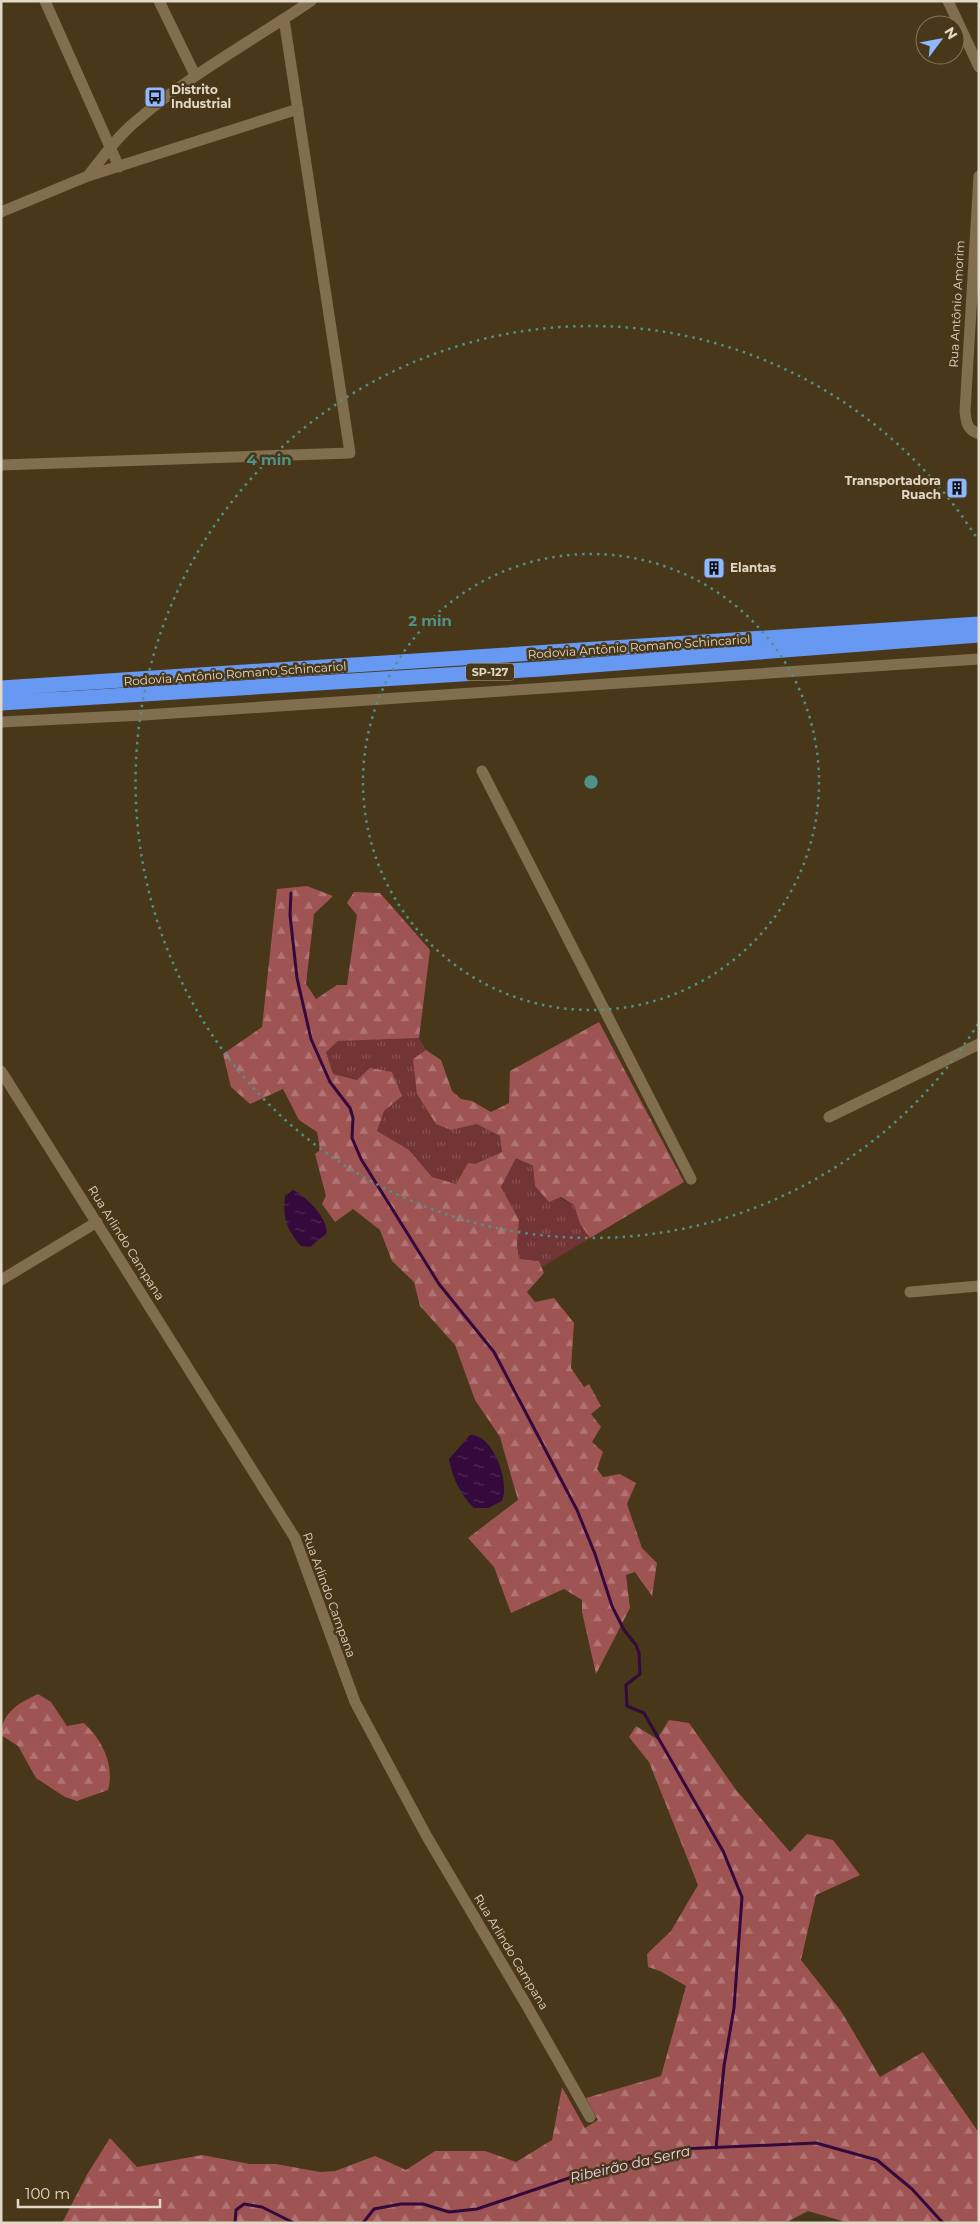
<svg xmlns="http://www.w3.org/2000/svg" width="980" height="2224" viewBox="0 0 980 2224" font-family="Montserrat,sans-serif">
<style>
.grass{fill:url(#grass-tufts)}
.forest{fill:url(#forest-firs)}
.water{fill:url(#water-ripples)}
.lines{fill:none;stroke-linecap:round;stroke-linejoin:round}
.stream{stroke:#34093c;stroke-width:3}
.minor{stroke:#806e4e;stroke-width:11}
.highway{stroke:#6799f2;stroke-width:15}
.ring{fill:none;stroke:#4e9389;stroke-width:2.5;stroke-dasharray:2.5 5}
.labels{text-anchor:middle;stroke-width:5;stroke-linejoin:round;paint-order:stroke}
.shield{fill:#483719;stroke:#b4a893;stroke-width:1}
.shield-label{font-size:11px;font-weight:bold;fill:#e2d8c7}
.poi-label{font-size:12px;font-weight:bold;fill:#e2d8c7;stroke:#483719;text-anchor:start}
.street-label{font-size:12px;fill:#e2d8c7;stroke:#483719}
.water-label{font-size:14px;font-style:italic;fill:#f1d6f6;stroke:#483719}
.centre{fill:#4e9389;stroke:#483719;stroke-width:2.5}
.ring-label{font-size:15px;text-anchor:middle;font-weight:bold;fill:#4e9389;stroke:#483719;stroke-width:5;stroke-linejoin:round;paint-order:stroke}
</style>
<defs>
<pattern id="grass-tufts" width="24" height="20" patternUnits="userSpaceOnUse" patternTransform="scale(1.25)"><rect width="24" height="20" fill="#723435"/><path d="M3 7l-1-3M5 7V3M7 7l1-3M15 17l-1-3M17 17v-4M19 17l1-3" fill="none" stroke="#865151"/></pattern>
<pattern id="forest-firs" width="22" height="20" patternUnits="userSpaceOnUse" patternTransform="scale(1.25)"><rect width="22" height="20" fill="#9f5454"/><path d="M5 1l3.5 6h-7zM16 11l3.5 6h-7z" fill="#b07473"/></pattern>
<pattern id="water-ripples" width="26" height="14" patternUnits="userSpaceOnUse" patternTransform="scale(1.25)"><rect width="26" height="14" fill="#34093c"/><path d="M2 4q2-2 4 0t4 0M15 11q2-2 4 0t4 0" fill="none" stroke="#512c57"/></pattern>
</defs>
<rect width="100%" height="100%" fill="#483719"/>
<path class="grass" d="M419,1038l7,12 -13,9 38,70 26,-5 23,12 2,16 -27,12 -19,20 -24,-7 -23,-27 -33,-19 8,-20 18,-15 -44,-16 -25,-6 -7,-22 12,-11z
M516,1157l17,10 2,19 39,19 6,19 10,14 -48,29 -3,-6 -20,-2 -2,-14 2,-25 -18,-33z"/>
<path class="forest" d="M307,886l26,10 -19,18 -8,70 10,15 21,-14h10l10,-70 -10,-12 7,-11 26,1 50,57 -11,88 -81,3 -12,11 7,22 24,6 13,-12 22,4 10,24 -18,15 -7,20 32,19 23,27 24,7 12,-21 7,1 27,-12 -2,-16 -23,-12 -26,6 -15,-6 -19,-30 -4,-35 13,-9 15,10 11,31 9,8 11,2 19,11 18,-9 1,-32 89,-49 85,160 -94,56 -10,-14 -6,-19 -13,-8 -12,5 -14,-16 -2,-20 -17,-8 -15,29 18,33 -2,25 2,14 20,2 5,12 -17,19 8,10 19,-4 20,25 -3,45 13,19 5,-3 12,22 -10,8 10,13 -9,15 11,10 -6,17 6,8 17,-3 16,9 -9,21 15,44 15,15 -5,33 -17,-24 -9,3 4,33 -34,66 -14,-62v-12l-18,-11 -53,24 -17,-46 -26,-29 50,-38 -18,-63 -25,-37 -20,-55 -35,-39 -6,-24 -22,-21 -12,-31 -27,-21 -18,13 -13,-18 4,-8 -11,-42 5,-4 -3,-18 -18,-12 -16,-31 -33,15 -19,-17 -8,-33 39,-27 15,-138z
M38,1694l13,8 16,24 17,-3c18,17 31,42 24,67l-31,11 -12,-4 -29,-19 -18,-32 -17,-11c1,-23 18,-32 37,-41z
M669,1720l20,3 47,67 54,62 17,-18 26,6 27,35 -44,20 -15,65 40,51 39,66 43,-25 56,81v90h-130l-41,-12 -23,12h-723l26,-50 22,-35 27,29 65,-12 48,9h26l44,8 15,-1 40,-15 31,14 29,-19h50l31,11 36,-22 10,-53 23,41 13,-8 -12,-22 75,-22 25,-90 -26,-15 -12,-4 -1,-13 24,-23 27,-46 -49,-123 -20,-25 7,-11 21,13z"/>
<path class="water" d="M293,1190c12,5 37,30 33,44l-16,13 -9,-1c-14,-16 -19,-28 -16,-50z
M470,1435c24,-1 40,48 32,66l-14,7h-14c-13,-13 -22,-30 -25,-49z"/>
<g class="lines">
<path class="stream" d="M291,893l-1,22 7,63 14,61 19,43 20,26 3,10 -1,20 9,21 78,125 55,68 83,158 18,44 17,52 12,24 12,15 3,8 1,21 -14,11 1,21 17,7 79,138 19,46 -8,111 -10,58 -8,82
M235,2223l1,-13 8,-6 18,3 32,16
M363,2223l11,-14 27,-5h22l26,8 28,-3 95,-32 109,-28 135,-6 61,17 35,29 31,34"/>
<path class="minor" d="M45,1l74,166
M159,1l36,74
M948,1l31,66
M88,176c14,-18 29,-39 47,-54 54,-47 117,-81 176,-121
M979,176l-14,235c1,11 2,19 14,23
M1,212l87,-36 210,-67
M1,465l349,-12 -66,-434
M1,722l143,-7 835,-56
M482,771l209,408
M1,1071l294,467 60,164 71,133 101,171 63,111
M829,1117l150,-73
M1,1280l96,-58
M910,1292l69,-6"/>
<path class="highway" d="M1,688l978,-64
M1,703l540,-34 438,-34"/>
</g>
<g class="ring">
<circle cx="591" cy="782" r="228"/>
<path d="M978 1024A456 456 0 1 1 978 540"/>
</g>
<defs>
<g id="bus-square" transform="scale(1.125)"><rect x="-9" y="-9" width="18" height="18" rx="4" fill="#90b8fd" stroke="#483719"/><path d="M-5-6H5V4H4V6H2V4H-2V6H-4V4H-5ZM-3.5-4V0h7V-4ZM-3.5 1.2v1.5H-2V1.2ZM2 1.2v1.5H3.5V1.2Z" fill="#111"/></g>
<g id="building-square" transform="scale(1.125)"><rect x="-9" y="-9" width="18" height="18" rx="4" fill="#90b8fd" stroke="#483719"/><path d="M-4-6H4V6H1V3H-1V6H-4ZM-2.5-4.3h1.7v1.8h-1.7ZM.8-4.3h1.7v1.8H.8ZM-2.5-1h1.7V.8h-1.7ZM.8-1h1.7V.8H.8Z" fill="#111"/></g>
</defs>
<g fill-rule="evenodd">
<use href="#bus-square" x="155" y="97"/>
<use href="#building-square" x="957" y="488"/>
<use href="#building-square" x="714" y="568"/>
</g>
<g class="labels">
<rect class="shield" x="466" y="663.5" width="48" height="17" rx="4"/>
<g class="shield-label">
<text x="490" y="676">SP-127</text>
</g>
<g class="poi-label">
<text x="171" y="94">Distrito<tspan x="171" dy="14">Industrial</tspan></text>
<text x="941" y="485" text-anchor="end">Transportadora<tspan x="941" dy="14">Ruach</tspan></text>
<text x="730" y="572">Elantas</text>
</g>
<g class="street-label">
<text transform="translate(957 304) rotate(-87)" y="4">Rua Antônio Amorim</text>
<text transform="translate(639 647) rotate(-4)" y="4">Rodovia Antônio Romano Schincariol</text>
<text transform="translate(235 674) rotate(-4)" y="4">Rodovia Antônio Romano Schincariol</text>
<text transform="translate(126 1243) rotate(58)" y="4">Rua Arlindo Campana</text>
<text transform="translate(329 1595) rotate(70)" y="4">Rua Arlindo Campana</text>
<text transform="translate(511 1952) rotate(59)" y="4">Rua Arlindo Campana</text>
</g>
<g class="water-label">
<text transform="translate(630 2164) rotate(-13)" y="5">Ribeirão da Serra</text>
</g>
</g>
<circle cx="591" cy="782" r="8" class="centre"/>
<g class="ring-label">
<text x="269" y="465">4 min</text>
<text x="430" y="626">2 min</text>
</g>
<rect width="980" height="2224" fill="none" stroke="#e2d8c7" stroke-width="5"/>
<g transform="translate(940 40) rotate(58)"><circle r="24" fill="#483719" stroke="#86775f"/>
<path d="M0-4L9 19L0 12L-9 19Z" fill="#90b8fd"/>
<text y="-8" font-size="14" font-weight="bold" text-anchor="middle" fill="#e2d8c7">N</text>
</g>
<path d="M18 2199v8h142v-8" fill="none" stroke="#e2d8c7" stroke-width="2.5"/>
<text x="25" y="2199" font-size="15" fill="#e2d8c7" stroke="#483719" stroke-width="4" paint-order="stroke">100 m</text>
</svg>
